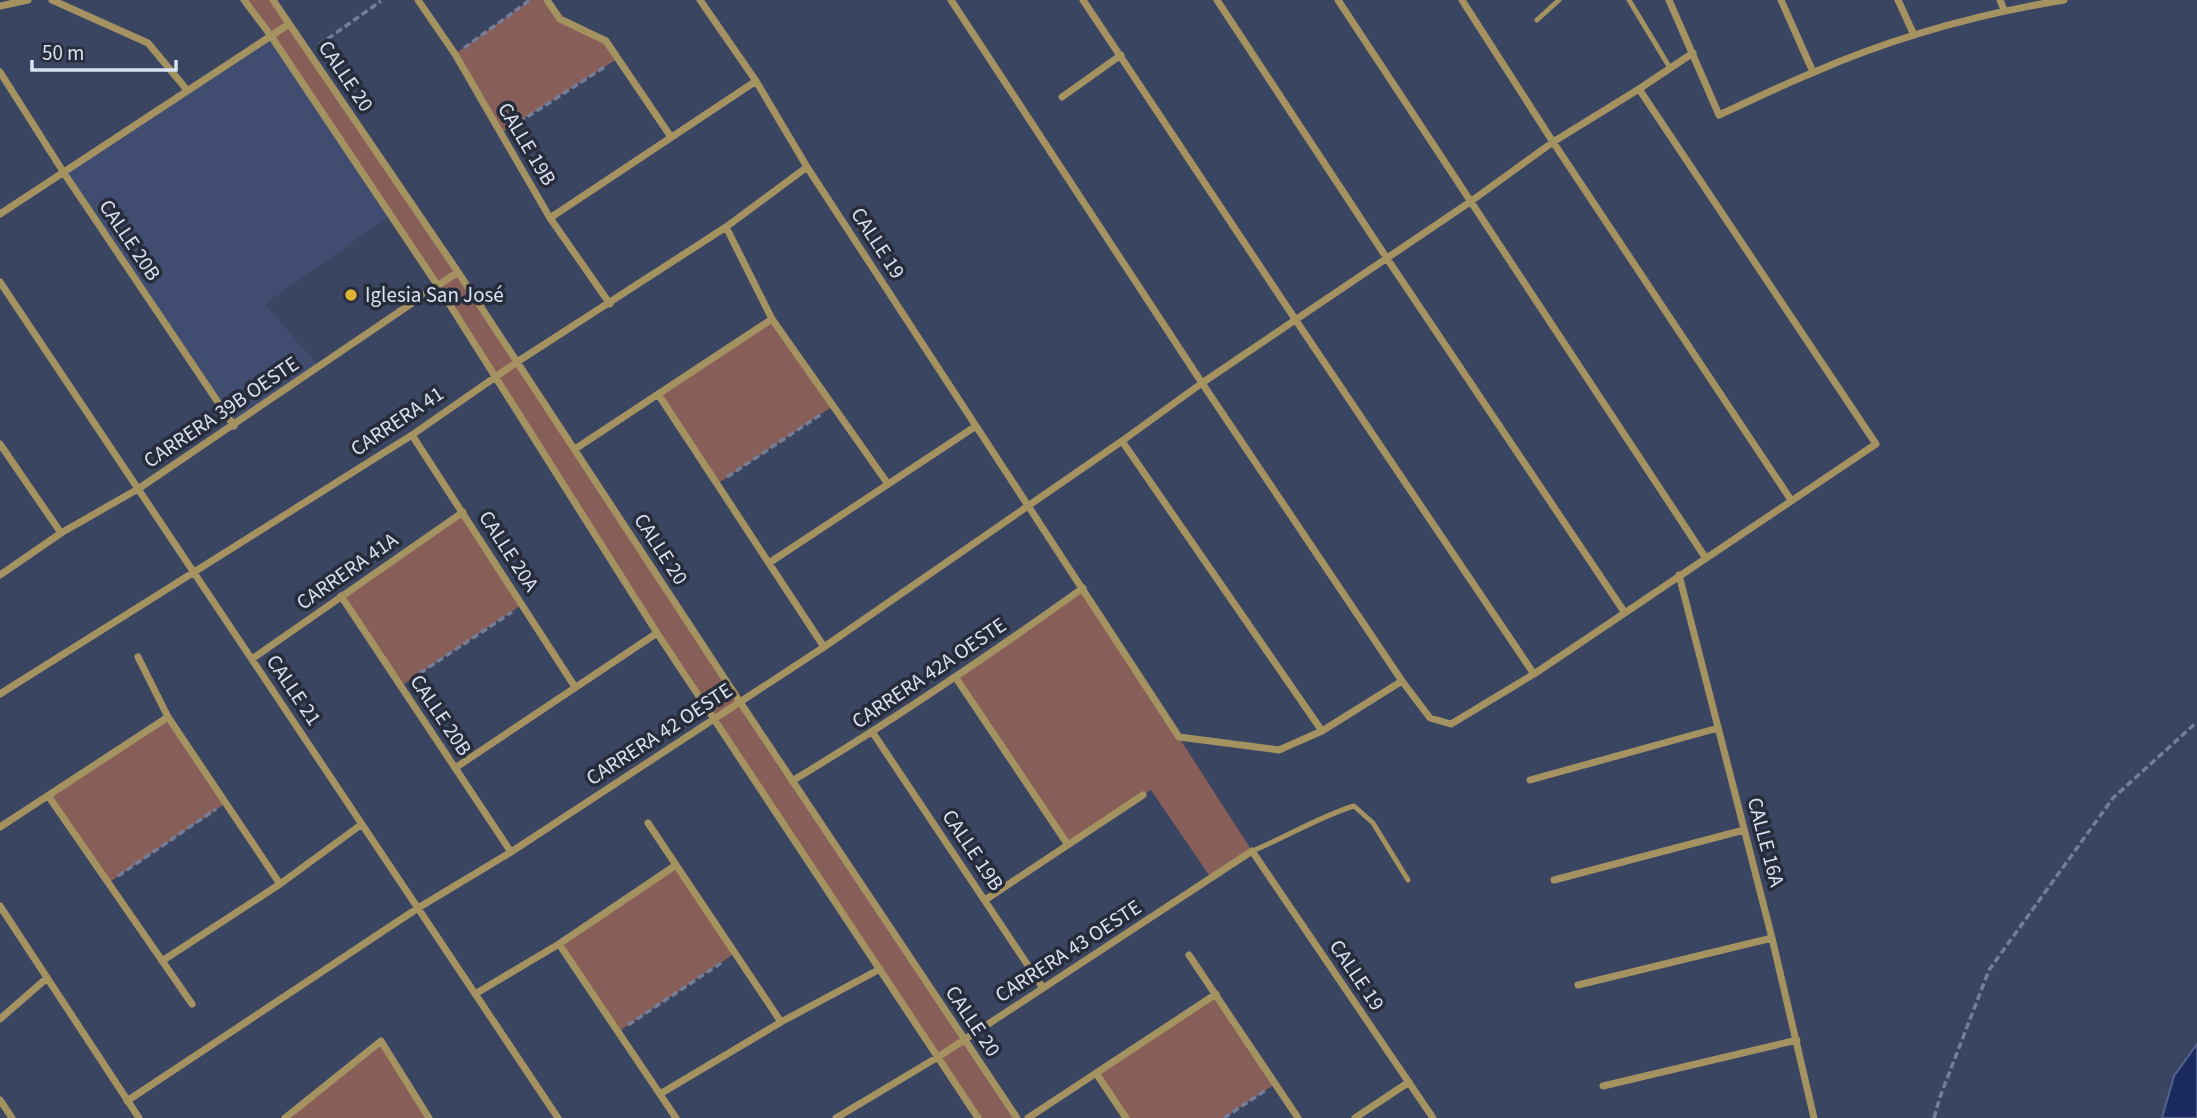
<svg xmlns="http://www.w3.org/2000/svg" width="2197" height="1118" viewBox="0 0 2197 1118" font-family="'Source Sans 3',sans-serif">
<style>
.built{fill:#404d71}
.green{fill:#885e58}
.water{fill:#1c2b5f;stroke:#55628b;stroke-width:2}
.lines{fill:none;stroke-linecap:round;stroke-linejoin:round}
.path{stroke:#747e97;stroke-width:3.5;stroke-dasharray:7 3.5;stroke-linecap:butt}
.lane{stroke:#a59261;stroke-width:5}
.street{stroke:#a59261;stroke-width:7}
.poi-dot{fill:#ddb133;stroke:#262c3a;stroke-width:2.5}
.labels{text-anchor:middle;stroke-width:7;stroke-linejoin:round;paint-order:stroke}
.street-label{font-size:21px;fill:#dae1f3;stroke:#262c3a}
.poi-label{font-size:21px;fill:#dae1f3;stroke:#262c3a;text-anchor:start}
</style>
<rect width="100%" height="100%" fill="#3a4562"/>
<path class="built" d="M271,36l120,179 -126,89 54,63 -85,59 -170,-253z"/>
<path class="green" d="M244,0h29l744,1118h-39l-263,-398 -219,-344z
M530,0h17l13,19 46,22 11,18 -117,75 -45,-80z
M772,319l61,87 -116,78 -59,-90z
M463,512l60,92 -122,82 -60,-90z
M1083,588l169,263 -41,27 -60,-88 -83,55 -112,-167z
M168,717l58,86 -118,80 -59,-86z
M676,865l59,88 -117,79 -59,-88z
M1216,994l59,90 -51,34h-98l-30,-45z
M381,1041l48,77h-144z"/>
<path class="water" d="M2197,1044v74h-35l12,-42z"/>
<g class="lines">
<path class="path" d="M319,45l62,-44
M464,48l66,-48
M510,128l96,-62
M727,477l96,-64
M411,679l101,-67
M118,876l98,-67
M628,1025l96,-64
M1224,1118l42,-28
M1934,1118l6,-21 49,-127 124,-172 84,-76"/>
<path class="lane" d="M1629,0l41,68
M1537,20l22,-20
M1252,851c35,-14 66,-34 102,-45l19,17 35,57"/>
<path class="street" d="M52,0l96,43 39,47
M244,0l27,36 167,250 219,347 321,485
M273,0l185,272 282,430 277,416
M418,0l37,54 95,164 60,86
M547,0l13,19 46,22 65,96
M700,0l56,81 51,86 372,570 100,13 43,-19 80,-50
M951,0l251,383 200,298 28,37 21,6 83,-50 342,-230 -237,-355
M1083,0l212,319 239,355
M1217,0l169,257 239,356
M1338,0l367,557
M1462,0l91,142 238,358
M1669,0l50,115c31,-14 61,-29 93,-42 80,-35 166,-59 252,-73
M1781,0l32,72
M1898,0l16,35
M2000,0l4,10
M0,6l28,-6
M0,72l64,101 170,253
M1062,97l59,-42
M0,214l289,-190
M550,218l206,-137
M726,227l46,92 116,165
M0,282l558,836
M658,394l166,253
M412,435l163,252
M1122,441l200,290
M0,444l61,89
M575,449l197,-130
M769,563l207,-137
M0,575l61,-42 77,-44 320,-217
M1679,575l93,363 42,180
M341,596l170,256
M138,657l30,60 112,167
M252,659l211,-147
M956,678l112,167
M0,694l412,-259 105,-73 209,-135 81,-60
M873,733l170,255
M455,768l202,-135
M1530,780l188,-52
M792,781c100,-60 196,-125 291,-193
M49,797l143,207
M648,823l133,199
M0,827l168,-110
M1554,880l190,-50
M985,900l158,-105
M0,906l139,212
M559,944l117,174
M1189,955l109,163
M162,961l118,-77 82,-60
M1578,985l194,-47
M475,994l84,-50 117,-79
M0,1019l47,-41
M1096,1073l30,45
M1603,1086l194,-46
M660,1094l121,-72 99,-53
M0,1100l12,18
M127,1101l291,-193 93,-56 313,-205 298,-206 80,-58 268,-181 83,-60 86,-53 54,-36
M285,1118l96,-77 48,77
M836,1118l102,-61 314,-206 181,267
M1028,1118l188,-124
M1355,1118l54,-36"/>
</g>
<circle class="poi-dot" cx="351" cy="295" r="7"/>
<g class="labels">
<g class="street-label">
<text transform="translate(346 76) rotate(56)" y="7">CALLE 20</text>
<text transform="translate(527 144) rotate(59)" y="7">CALLE 19B</text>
<text transform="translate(130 240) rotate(56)" y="7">CALLE 20B</text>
<text transform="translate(878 243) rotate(57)" y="7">CALLE 19</text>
<text transform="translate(221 412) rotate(-34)" y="7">CARRERA 39B OESTE</text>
<text transform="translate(397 421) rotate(-34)" y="7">CARRERA 41</text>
<text transform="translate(661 549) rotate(57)" y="7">CALLE 20</text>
<text transform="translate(509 551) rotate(57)" y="7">CALLE 20A</text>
<text transform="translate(347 571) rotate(-35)" y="7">CARRERA 41A</text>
<text transform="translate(929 673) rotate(-34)" y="7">CARRERA 42A OESTE</text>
<text transform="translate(294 690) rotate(56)" y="7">CALLE 21</text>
<text transform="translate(441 715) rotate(56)" y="7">CALLE 20B</text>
<text transform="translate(659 734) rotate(-33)" y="7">CARRERA 42 OESTE</text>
<text transform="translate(1766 842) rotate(75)" y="7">CALLE 16A</text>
<text transform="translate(973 850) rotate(56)" y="7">CALLE 19B</text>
<text transform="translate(1068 951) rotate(-33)" y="7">CARRERA 43 OESTE</text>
<text transform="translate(1357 975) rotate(56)" y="7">CALLE 19</text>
<text transform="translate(973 1021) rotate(56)" y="7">CALLE 20</text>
</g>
<g class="poi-label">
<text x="365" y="302">Iglesia San José</text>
</g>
</g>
<path d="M32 60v10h144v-10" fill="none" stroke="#dae1f3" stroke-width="3.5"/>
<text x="42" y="60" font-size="21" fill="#dae1f3" stroke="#262c3a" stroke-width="5" paint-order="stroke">50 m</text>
</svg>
